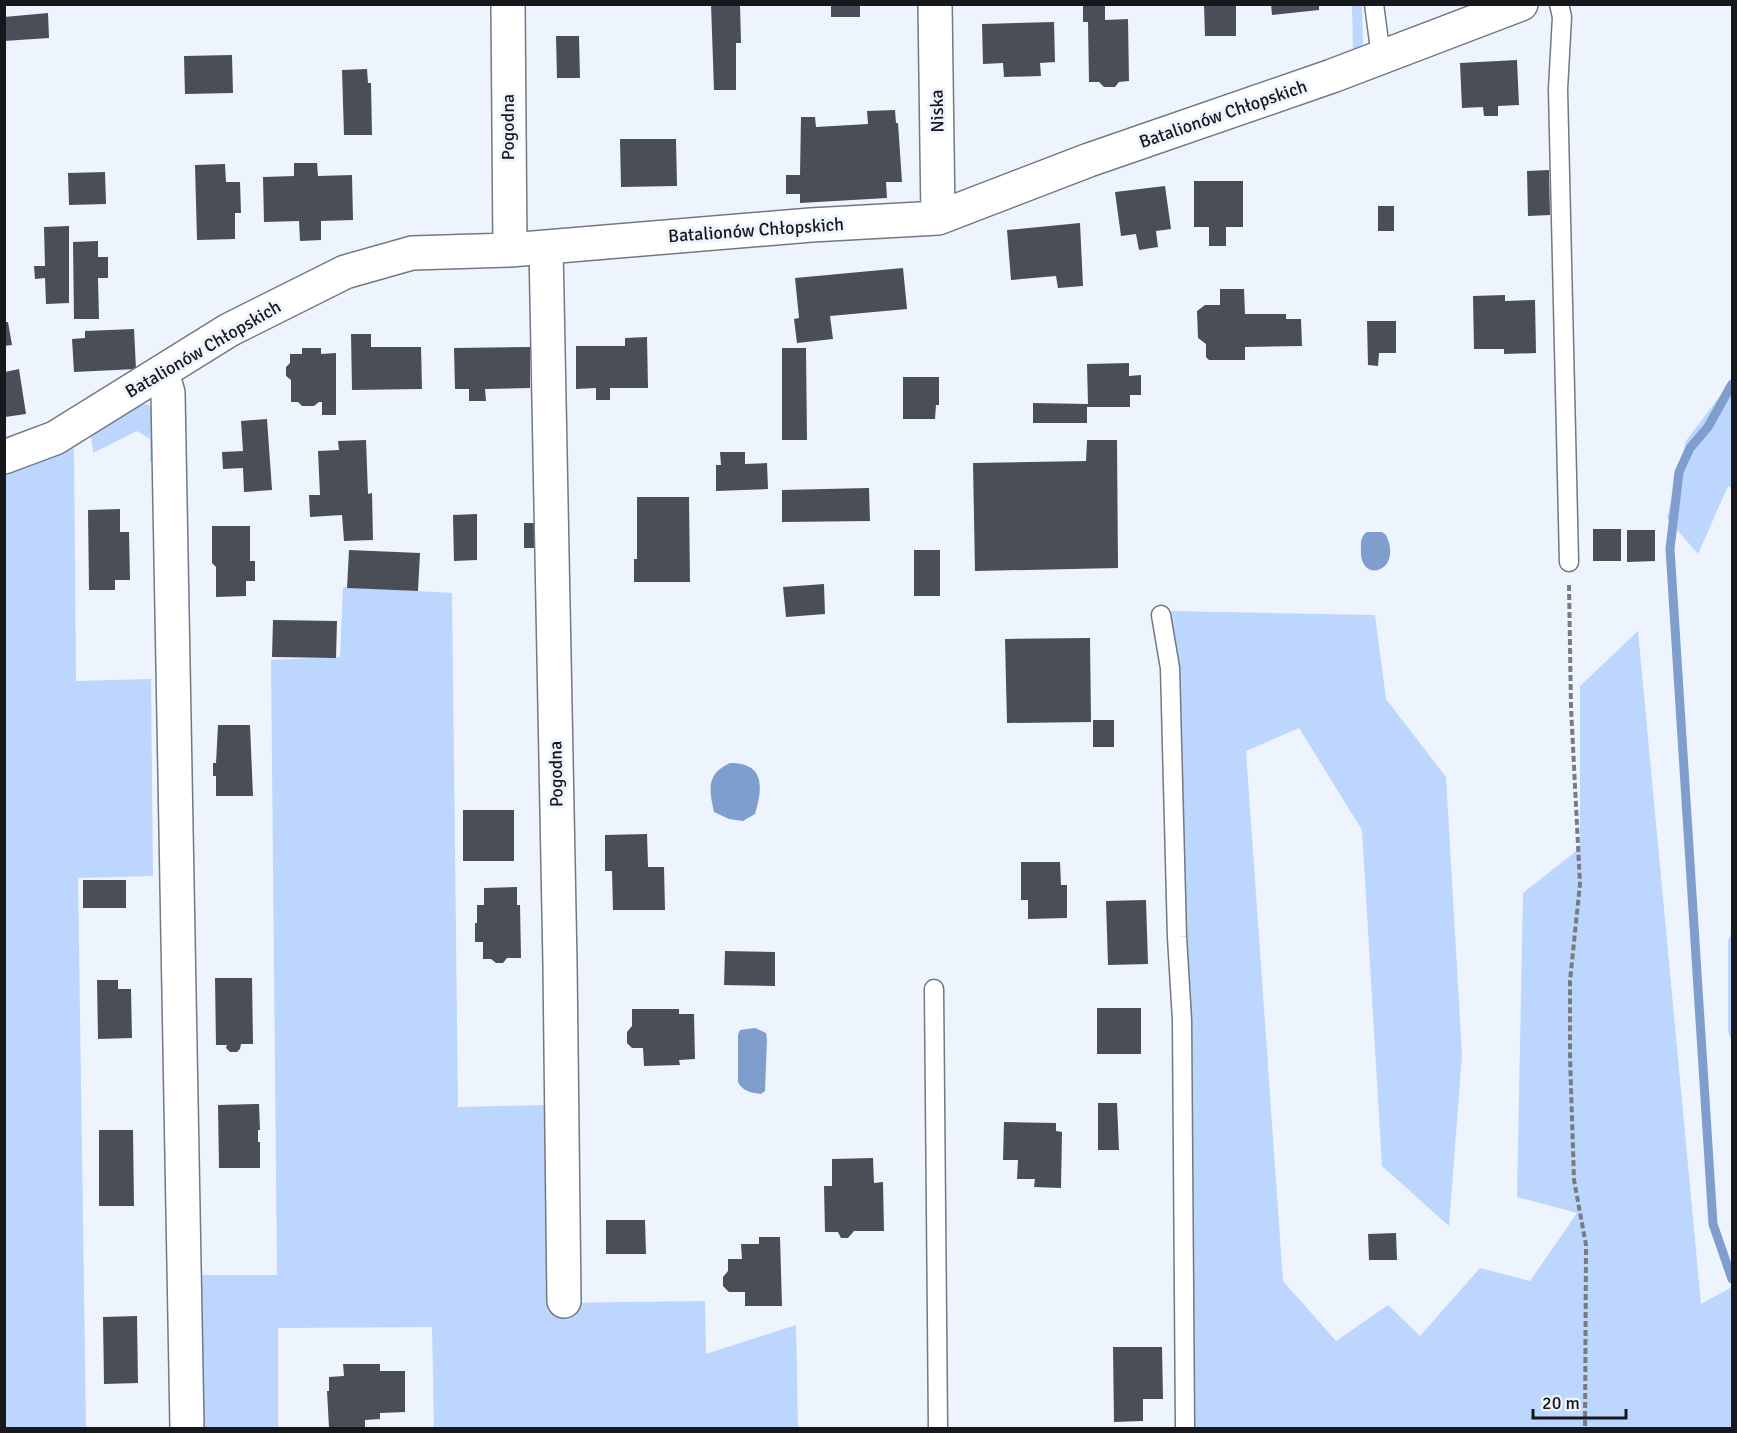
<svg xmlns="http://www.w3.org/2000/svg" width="1737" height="1433" viewBox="0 0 1737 1433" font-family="Signika,sans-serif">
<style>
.green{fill:#bcd6fe}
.water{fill:#7f9ece}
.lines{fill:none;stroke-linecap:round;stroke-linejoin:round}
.stream{stroke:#7f9ece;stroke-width:9}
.building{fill:#4a4f57}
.lane-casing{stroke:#737881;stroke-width:21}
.street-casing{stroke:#737881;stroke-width:36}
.path{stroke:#787c82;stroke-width:4;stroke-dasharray:6 3;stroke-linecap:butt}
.lane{stroke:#fff;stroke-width:18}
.street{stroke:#fff;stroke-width:33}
.labels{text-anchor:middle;stroke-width:6;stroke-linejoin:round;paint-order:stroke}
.street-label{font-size:18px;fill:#16181b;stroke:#eef4fe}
</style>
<rect width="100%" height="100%" fill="#eef4fe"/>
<path class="green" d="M1352,5h10l1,45 -10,5z
M1732,380v108l-4,-2 -30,68 -31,-36 19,-77z
M147,404l5,4 5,52 -7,2v-23l-13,-8 -44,22 -2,-18 38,-27z
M74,448l2,233 75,-2 2,197 -75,2 8,550h-81v-954z
M343,587l109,6 6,514 91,-2 2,198 154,-2 1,53 90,-29 2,103h-364l-2,-101 -154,1v100h-79l-2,-153h80l-6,-615 69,-3z
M1169,611l206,4 11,84 60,78 16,278 -13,171 -67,-60 -20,-336 -63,-102 -53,23 37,530 53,60 52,-36 32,31 60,-68 50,13 47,-68 -60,-16 6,-304 57,-45v-162l58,-55 63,673 31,-17v141h-543z
M1732,932v109l-4,-9v-92z"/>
<path class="water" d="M1367,532h15l4,3c18,38 -28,50 -25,13 0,-7 0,-12 6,-16z
M730,763c35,0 33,24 25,51l-12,7 -14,-2 -15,-7c-5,-23 -8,-38 16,-49z
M755,1028l11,5 1,6 -2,52 -4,3c-9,-1 -19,-3 -23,-12v-47l2,-5z"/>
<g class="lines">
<path class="stream" d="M1732,384l-24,43 -18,21 -11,24 -9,77 43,675 19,55"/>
</g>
<path class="building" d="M711,4h29l1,39h-5v47h-22z
M831,4h29v13h-29z
M1083,4h22v16l23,-1 1,62 -10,1 -4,5h-11l-5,-5h-10l-1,-60h-5z
M1204,4h32v32h-31z
M1271,4h48v6l-47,5z
M48,13l1,25 -45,3v-24z
M1054,22l1,40 -15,1 1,13 -37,1 -1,-14 -20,1 -1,-40z
M556,36h23l1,42h-23z
M232,55l1,38 -48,1 -1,-38z
M1517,60l2,45 -21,1v10h-14l-1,-9 -21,1 -2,-45z
M367,69l1,14h3l1,52h-28l-2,-65z
M895,110l1,13h2l4,59h-16l1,16 -87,5v-9h-14v-19h14l1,-58h14l1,10 52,-3 -1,-13z
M620,139h56l1,47 -56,1z
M294,163h23l1,13 34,-1 1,45 -32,1v19l-21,1 -1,-20 -35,1 -1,-45 31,-1z
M225,164l1,18h14l1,31h-6v26l-38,1 -2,-75z
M1549,170l1,45 -22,1 -1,-45z
M105,172l1,32 -37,1 -1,-32z
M1194,181h49v46h-17v19h-17v-19h-15z
M1165,186l6,43 -15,2 2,16 -19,3 -3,-16 -15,2 -6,-44z
M1378,206h16v25h-16z
M1080,223l3,63 -25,2 -2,-12 -45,4 -4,-50z
M69,226v77l-23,1 -1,-26 -10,1 -1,-13h11l-1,-39z
M98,241v16h10v21h-10l1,41h-25l-1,-77z
M903,268l4,41 -77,7 3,23 -36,4 -3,-24 5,-1 -4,-40z
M1220,289h24l1,25h41v5h15l1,27 -57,1v13h-36l-3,-3v-13l-8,-6 -1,-27 8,-6h15z
M1505,295v6l30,-1 1,53 -32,1v-5h-30l-1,-53z
M1367,321h29v32h-17l-1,13 -10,-1z
M4,322h4l4,23 -8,1z
M134,329l2,40 -62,3 -2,-33 13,-1v-7z
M351,334h20v13h50l1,42 -70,1z
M647,337l1,51h-38v12h-14v-12l-20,1v-43h49v-8z
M530,347v41l-45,1 1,12h-17v-12h-14l-1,-41z
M302,348h19v6l15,-1v62h-14v-13h-3l-5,4h-12l-4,-4h-7v-22l-5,-4v-9l4,-4v-9h12z
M782,348h24l1,92h-25z
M1129,363v13l12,-1v20h-11v12h-43v16h-54v-20l55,1 -1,-40z
M19,369l7,45 -21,3v-45z
M903,377h36v28h-3l-1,14h-32z
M267,419l5,71 -28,2 -1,-24 -20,1 -1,-17 21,-1 -2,-30z
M366,440l2,54 4,-1 1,47 -29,1 -2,-26 -32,2 -1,-22h11l-2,-44 21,-1 -1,-9z
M1087,440h30l1,128 -143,3 -2,-108 113,-2z
M720,452h25v12l22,-1 1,26 -52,2v-26h5z
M869,488l1,33 -88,1v-32z
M637,497h52l1,85h-56v-23h3z
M120,509v23h9l1,48h-15v10h-26l-1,-80z
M477,514v46l-23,1 -1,-46z
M524,523h15v25h-15z
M212,526h38v35h5v20h-9v15l-30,1v-30l-4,-4z
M1593,529h28v32h-28z
M1627,530h28v31l-28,1z
M349,550l71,3 -2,38 -71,-3z
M914,550h26v46h-26z
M824,584l1,30 -39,3 -3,-30z
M273,620l64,1 -1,37 -64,-1z
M1090,638l1,84 -84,1 -2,-84z
M1093,720h21v27h-21z
M218,725h32l3,71h-37v-20h-3v-13h3z
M463,810h51v51h-51z
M647,834l1,33h16l1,43h-52l-1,-39h-7v-36z
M1021,862h39l1,23h6v33l-39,1v-19h-7z
M83,880h43v28h-43z
M517,887v18h3l1,53h-14l-4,5h-7l-5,-4h-8v-17h-8v-19h2v-18h7v-17z
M1146,900l2,64 -40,1 -2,-64z
M725,951l50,1v34l-51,-1z
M215,978h37l1,66h-12l-1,5 -3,3h-7l-4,-4 1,-3h-11z
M97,980h21v9h13l1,49 -34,1z
M1097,1008h44v46h-44z
M632,1009h47v5h15l1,45 -16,1 1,5 -36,1 -1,-18h-11l-5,-5v-11l5,-6z
M1098,1103h19l2,47h-21z
M259,1104l1,26h-2v12h2v26h-41l-1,-63z
M1004,1122l52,1v8l6,1 -1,56 -27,-1 1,-8h-18l1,-19h-15z
M99,1130h34l1,76h-35z
M873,1158l1,25 9,-1 1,49h-30l-6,7h-7l-3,-6h-13l-1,-46h8v-27z
M606,1220h39l1,34h-40z
M1396,1233l1,27h-28l-1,-26z
M759,1237h21l2,69h-37v-14h-16l-6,-6v-9l5,-6v-12h14l-1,-15h18z
M137,1316l1,67 -34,1 -1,-67z
M1113,1347h49l1,52h-20v22l-29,1z
M343,1364h37v7h25v41l-25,1v6l-15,1v7l-36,1 -2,-37h2v-14l15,-1z"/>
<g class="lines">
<g class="lane-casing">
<path id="lane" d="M1374,4l7,53
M1559,4l3,13 -4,72 11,473
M1161,615l9,53 7,269 5,83 3,408
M934,989l4,439"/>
</g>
<g class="street-casing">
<path id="street" d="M508,4l2,246
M935,4l3,214
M546,247l14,717 4,337
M162,372l6,21 19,1035
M4,457l51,-19 174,-108 116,-58 67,-19 98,-3 301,-25 127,-7 151,-58 243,-84 189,-72"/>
</g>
<path class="path" d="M1569,585l2,122 9,177 -10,97v75l4,124 12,65 -1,183"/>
<use href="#lane" class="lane"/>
<use href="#street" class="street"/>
</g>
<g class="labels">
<g class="street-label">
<text transform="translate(937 111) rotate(-91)" y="6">Niska</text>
<text transform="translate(1223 114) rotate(-19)" y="6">Batalionów Chłopskich</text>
<text transform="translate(508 127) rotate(-90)" y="6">Pogodna</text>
<text transform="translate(756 230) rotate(-4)" y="6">Batalionów Chłopskich</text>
<text transform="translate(203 349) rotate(-30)" y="6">Batalionów Chłopskich</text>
<text transform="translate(556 774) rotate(-91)" y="6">Pogodna</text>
</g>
</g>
<rect width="1737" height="1433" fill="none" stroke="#16181b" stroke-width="12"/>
<path d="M1533 1409v9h93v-9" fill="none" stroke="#16181b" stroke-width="3"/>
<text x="1542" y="1409" font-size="18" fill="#16181b" stroke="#eef4fe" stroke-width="4.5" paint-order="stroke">20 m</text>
</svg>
